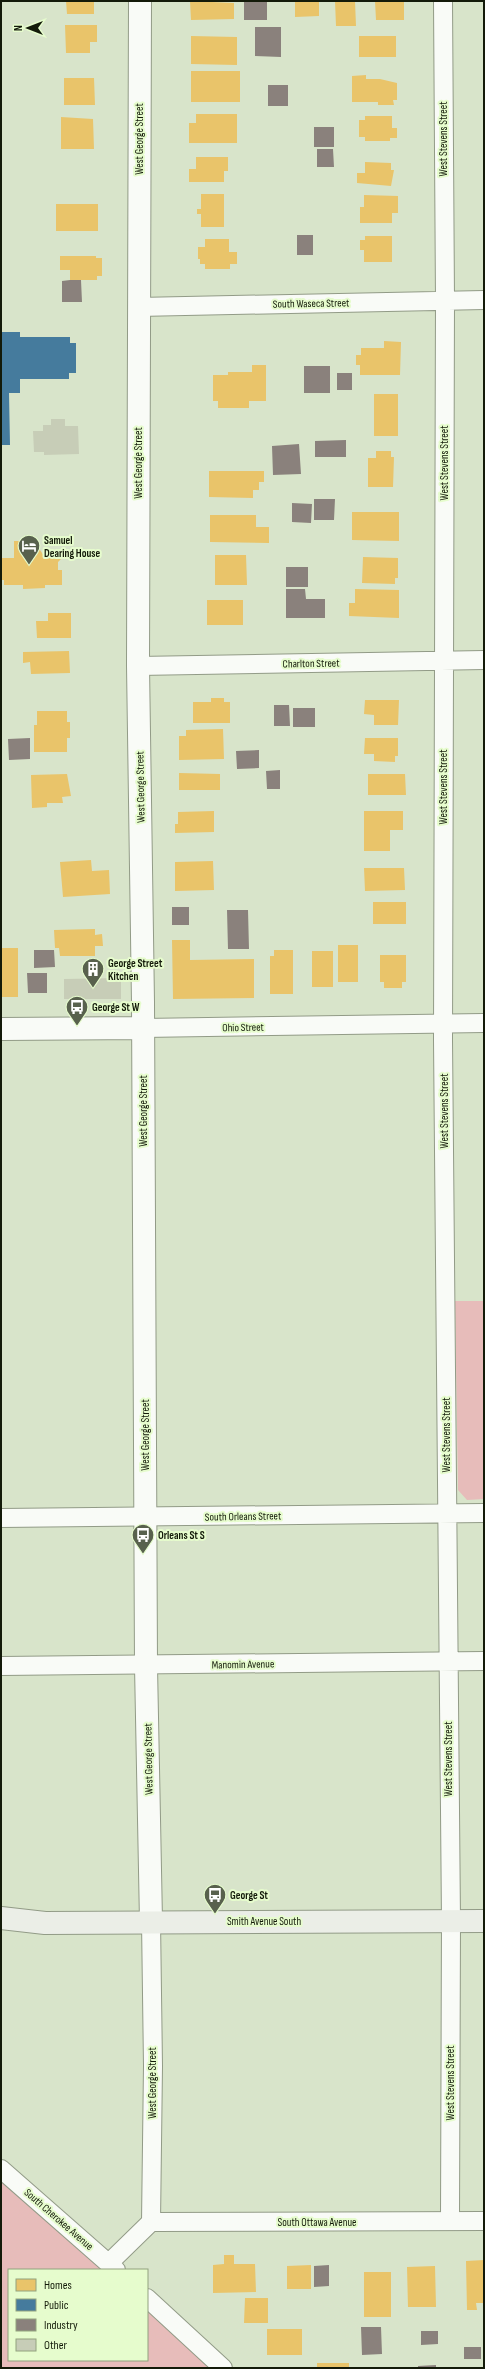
<svg xmlns="http://www.w3.org/2000/svg" width="485" height="2369" viewBox="0 0 485 2369" font-family="'Sofia Sans Condensed',sans-serif">
<style>
.green{fill:#e7bcba}
.homes{fill:#e9c46a}
.public{fill:#457b9d}
.industry{fill:#8a817c}
.building{fill:#c7cdb7}
.lines{fill:none;stroke-linecap:round;stroke-linejoin:round}
.minor-casing{stroke:#929b87;stroke-width:20}
.tertiary-casing{stroke:#929b87;stroke-width:24}
.secondary-casing{stroke:#929b87;stroke-width:24}
.minor{stroke:#f9fbf7;stroke-width:18}
.tertiary{stroke:#f9fbf7;stroke-width:22}
.secondary{stroke:#ebeee7;stroke-width:22}
.labels{text-anchor:middle;stroke-width:4;stroke-linejoin:round;paint-order:stroke}
.street-label{font-size:11px;fill:#131a09;stroke:#e6fccd}
.poi-label{font-size:11px;font-weight:bold;fill:#131a09;stroke:#e6fccd;text-anchor:start}
</style>
<rect width="100%" height="100%" fill="#d8e4ca"/>
<path class="green" d="M455,1301h29v198l-17,1 -9,-10z
M1,2160l115,110h-107v90h138v-61l73,69h-219z"/>
<path class="homes" d="M66,1h28v13h-27z
M190,1l44,2v16l-43,1z
M295,1h24v15l-24,1z
M335,1h20l1,25h-20z
M375,1h29v19h-28z
M65,25h32v17h-7v11h-24z
M191,36l46,1v28l-46,-1z
M359,36h37v21h-37z
M191,71h49v31h-49z
M366,75v4h14l17,4v17h-4l1,5h-16v-3h-26v-26z
M64,78h30l1,27h-31z
M196,114h41v29h-48v-20h7z
M365,116h27v12h5v10h-7v3h-25v-4h-6v-17h6z
M61,117l32,2 1,30h-33z
M196,157h32v14h-4v11h-35v-13h7z
M365,162l26,1v7h3l-3,16 -34,-3v-10h8z
M201,194h23v33h-23v-13h-4v-5h4z
M364,195l34,1v17h-6v10h-32v-16h4z
M56,204h42v27h-42z
M365,236h27v26h-28v-12h-4v-10h5z
M205,239h24v13h8v12h-7v5h-25v-5h-5v-5h-2v-12h7z
M60,256h36v2h6v18h-5v4h-27v-10h-10z
M384,341l17,1 -1,33h-40v-10h-4v-10h5v-7h23z
M252,365h14v36h-17v7h-31v-7h-5v-26h15v-3h24z
M374,394h24v42h-24z
M376,451h15v6h3l-1,30h-25v-29h8z
M209,471h55v11h-5v8h-6v8l-44,-1z
M352,512h47v29l-47,-1z
M210,515h46v12h13v16l-59,-1z
M14,541h19v9h7l4,6h8l2,-4 7,7 -3,3v8h4v15h-17v3l-22,1v-4h-19v-5h-3v-22h13z
M215,555h31l1,30h-32z
M363,557l35,1v20h-3v6l-33,-1z
M355,589l44,1v28l-50,-2v-13h6z
M207,600h36v25h-36z
M48,613h23v25h-34l-1,-17h12z
M69,651l1,22 -39,1 -1,-12 -7,1v-11z
M211,698h13v4h6v21h-37v-21h18z
M365,700h34l-1,25h-24v-10l-10,-1z
M37,711h30v11h3v16h-3v14h-33v-27h3z
M223,729l1,30 -45,1v-24h7v-6z
M365,738h33v18h-3v6l-21,-1v-7h-10z
M179,773l41,1v16h-41z
M67,774l4,22 -9,1 1,6h-16v4l-15,1 -1,-33z
M368,774h37l1,21h-38z
M214,811v21l-39,1v-9h3v-12z
M364,811h39v19h-13v21h-26z
M91,860l1,11 17,-1 1,24 -47,3 -3,-35z
M213,861l1,29 -39,1v-29z
M364,868h40l1,22 -40,1z
M373,902h33v22h-33z
M95,929v6l7,-1 1,12h-8v10h-35l-1,-8h-4l-1,-18z
M172,940h18v20l64,-1v39l-81,1z
M338,945h20v37h-20z
M1,948h17v49h-17z
M274,950h19v44h-23v-38h4z
M312,951h21v36h-21z
M380,955h26v27h-4v6h-18v-6h-4z
M224,2255h10v9h21l1,28 -43,1v-28l11,-1z
M484,2260v43h-8l1,7h-10l-1,-49z
M311,2265v24h-24v-23z
M435,2266l1,41h-28l-1,-40z
M364,2272h27v45h-27z
M245,2298h23v25h-24z
M267,2329h35v26h-35z
M317,2363h32v5h-32z"/>
<path class="public" d="M1,332h19v5h50v6h6v30h-7v6h-49v14h-11l1,52h-9z"/>
<path class="industry" d="M244,1h23v19h-23z
M255,27h26v30l-26,-1z
M268,85h20v21h-20z
M314,127h20v20h-20z
M317,149h16l1,18h-17z
M297,235h16v20h-16z
M70,280h11l1,22h-20v-21z
M304,366h26v27h-26z
M337,373h15v17h-15z
M346,440v17h-31v-16z
M299,444l2,30 -28,1 -1,-29z
M314,499h21l-1,21h-20z
M292,503l20,1 -1,19 -19,-1z
M286,567h22v20h-22z
M286,589h19l1,10h19v19h-39z
M274,705h15l1,21h-16z
M293,708h22v19h-22z
M30,738v21l-21,1 -1,-21z
M259,750v18l-22,1 -1,-18z
M280,770v19h-13l-1,-18z
M172,907h17v18h-17z
M227,910h21l1,39h-21z
M34,950h20l1,17 -21,1z
M27,973h20v20h-19z
M329,2265v21l-15,1v-21z
M361,2327h20l1,27 -20,1z
M421,2331h17v13l-17,1z
M464,2347h17v12h-17z
M436,2365v3h-18v-2z"/>
<path class="building" d="M51,419h14v7h13l1,28 -35,1v-3h-10l-1,-21h10v-6h8z
M121,978v21h-57v-20z"/>
<g class="lines">
<g class="minor-casing">
<path id="minor" d="M443,1l2,299 -2,740 8,881 -1,300
M138,307l346,-7
M138,666l346,-6
M143,1028l341,-5
M1,1518l483,-5
M1,1666l483,-5
M151,1921l2,145 -2,156
M1,2169l115,101
M151,2222l333,-1
M109,2263l42,-41
M147,2298l76,70"/>
</g>
<g class="tertiary-casing">
<path id="tertiary" d="M140,1l-2,665 5,336 3,664 5,255
M1,1029l142,-1"/>
</g>
<g class="secondary-casing">
<path id="secondary" d="M1,1918l44,5 439,-2"/>
</g>
<use href="#minor" class="minor"/>
<use href="#tertiary" class="tertiary"/>
<use href="#secondary" class="secondary"/>
</g>
<defs>
<g id="hotel-pin" transform="scale(1.15)"><path d="M0 17L-7.5 6A9.5 9.5 0 1 1 7.5 6Z" fill="#58614d" stroke="#e6fccd"/><path d="M-6-4.5h1.5V1H6V5H4.5V3h-9V5H-6ZM-4 0a1.8 1.8 0 1 1 3.6 0ZM.5 0V-2.5h3Q6-2.5 6 0Z" fill="#fff"/></g>
<g id="building-pin" transform="scale(1.15)"><path d="M0 17L-7.5 6A9.5 9.5 0 1 1 7.5 6Z" fill="#58614d" stroke="#e6fccd"/><path d="M-4-6H4V6H1V3H-1V6H-4ZM-2.5-4.3h1.7v1.8h-1.7ZM.8-4.3h1.7v1.8H.8ZM-2.5-1h1.7V.8h-1.7ZM.8-1h1.7V.8H.8Z" fill="#fff"/></g>
<g id="bus-pin" transform="scale(1.15)"><path d="M0 17L-7.5 6A9.5 9.5 0 1 1 7.5 6Z" fill="#58614d" stroke="#e6fccd"/><path d="M-5-6H5V4H4V6H2V4H-2V6H-4V4H-5ZM-3.5-4V0h7V-4ZM-3.5 1.2v1.5H-2V1.2ZM2 1.2v1.5H3.5V1.2Z" fill="#fff"/></g>
</defs>
<g fill-rule="evenodd">
<use href="#hotel-pin" x="29" y="546"/>
<use href="#building-pin" x="93" y="969"/>
<use href="#bus-pin" x="77" y="1007"/>
<use href="#bus-pin" x="143" y="1535"/>
<use href="#bus-pin" x="215" y="1895"/>
</g>
<g class="labels">
<g class="street-label">
<text transform="translate(139 139) rotate(-90)" y="4">West George Street</text>
<text transform="translate(443 139) rotate(-90)" y="4">West Stevens Street</text>
<text transform="translate(311 303) rotate(-1)" y="4">South Waseca Street</text>
<text transform="translate(138 463) rotate(-90)" y="4">West George Street</text>
<text transform="translate(444 463) rotate(-90)" y="4">West Stevens Street</text>
<text transform="translate(311 663) rotate(-1)" y="4">Charlton Street</text>
<text transform="translate(140 787) rotate(-91)" y="4">West George Street</text>
<text transform="translate(443 787) rotate(-90)" y="4">West Stevens Street</text>
<text transform="translate(243 1027) rotate(-1)" y="4">Ohio Street</text>
<text transform="translate(143 1111) rotate(-90)" y="4">West George Street</text>
<text transform="translate(444 1111) rotate(-90)" y="4">West Stevens Street</text>
<text transform="translate(145 1435) rotate(-90)" y="4">West George Street</text>
<text transform="translate(446 1435) rotate(-90)" y="4">West Stevens Street</text>
<text transform="translate(243 1516) rotate(-1)" y="4">South Orleans Street</text>
<text transform="translate(243 1664) rotate(-1)" y="4">Manomin Avenue</text>
<text transform="translate(148 1759) rotate(-91)" y="4">West George Street</text>
<text transform="translate(448 1759) rotate(-90)" y="4">West Stevens Street</text>
<text x="264" y="1925">Smith Avenue South</text>
<text transform="translate(152 2083) rotate(-90)" y="4">West George Street</text>
<text transform="translate(450 2083) rotate(-90)" y="4">West Stevens Street</text>
<text transform="translate(59 2219) rotate(41)" y="4">South Cherokee Avenue</text>
<text x="317" y="2226">South Ottawa Avenue</text>
</g>
<g class="poi-label">
<text x="44" y="544">Samuel<tspan x="44" dy="13">Dearing House</tspan></text>
<text x="108" y="967">George Street<tspan x="108" dy="13">Kitchen</tspan></text>
<text x="92" y="1011">George St W</text>
<text x="158" y="1539">Orleans St S</text>
<text x="230" y="1899">George St</text>
</g>
</g>
<rect width="485" height="2369" fill="none" stroke="#131a09" stroke-width="4"/>
<rect x="8" y="2269" width="140" height="92" fill="#e6fccd" stroke="#92a27f"/>
<rect x="16" y="2279" width="20" height="12" fill="#e9c46a" stroke="#92a27f"/>
<text x="44" y="2289" font-size="12" fill="#131a09">Homes</text>
<rect x="16" y="2299" width="20" height="12" fill="#457b9d" stroke="#92a27f"/>
<text x="44" y="2309" font-size="12" fill="#131a09">Public</text>
<rect x="16" y="2319" width="20" height="12" fill="#8a817c" stroke="#92a27f"/>
<text x="44" y="2329" font-size="12" fill="#131a09">Industry</text>
<rect x="16" y="2339" width="20" height="12" fill="#c7cdb7" stroke="#92a27f"/>
<text x="44" y="2349" font-size="12" fill="#131a09">Other</text>
<g transform="translate(28 28) rotate(270)" stroke="#e6fccd" stroke-width="3" paint-order="stroke">
<path d="M0-3L7 15L0 10L-7 15Z" fill="#131a09"/>
<text y="-6" font-size="11" font-weight="bold" text-anchor="middle" fill="#131a09">N</text>
</g>
</svg>
